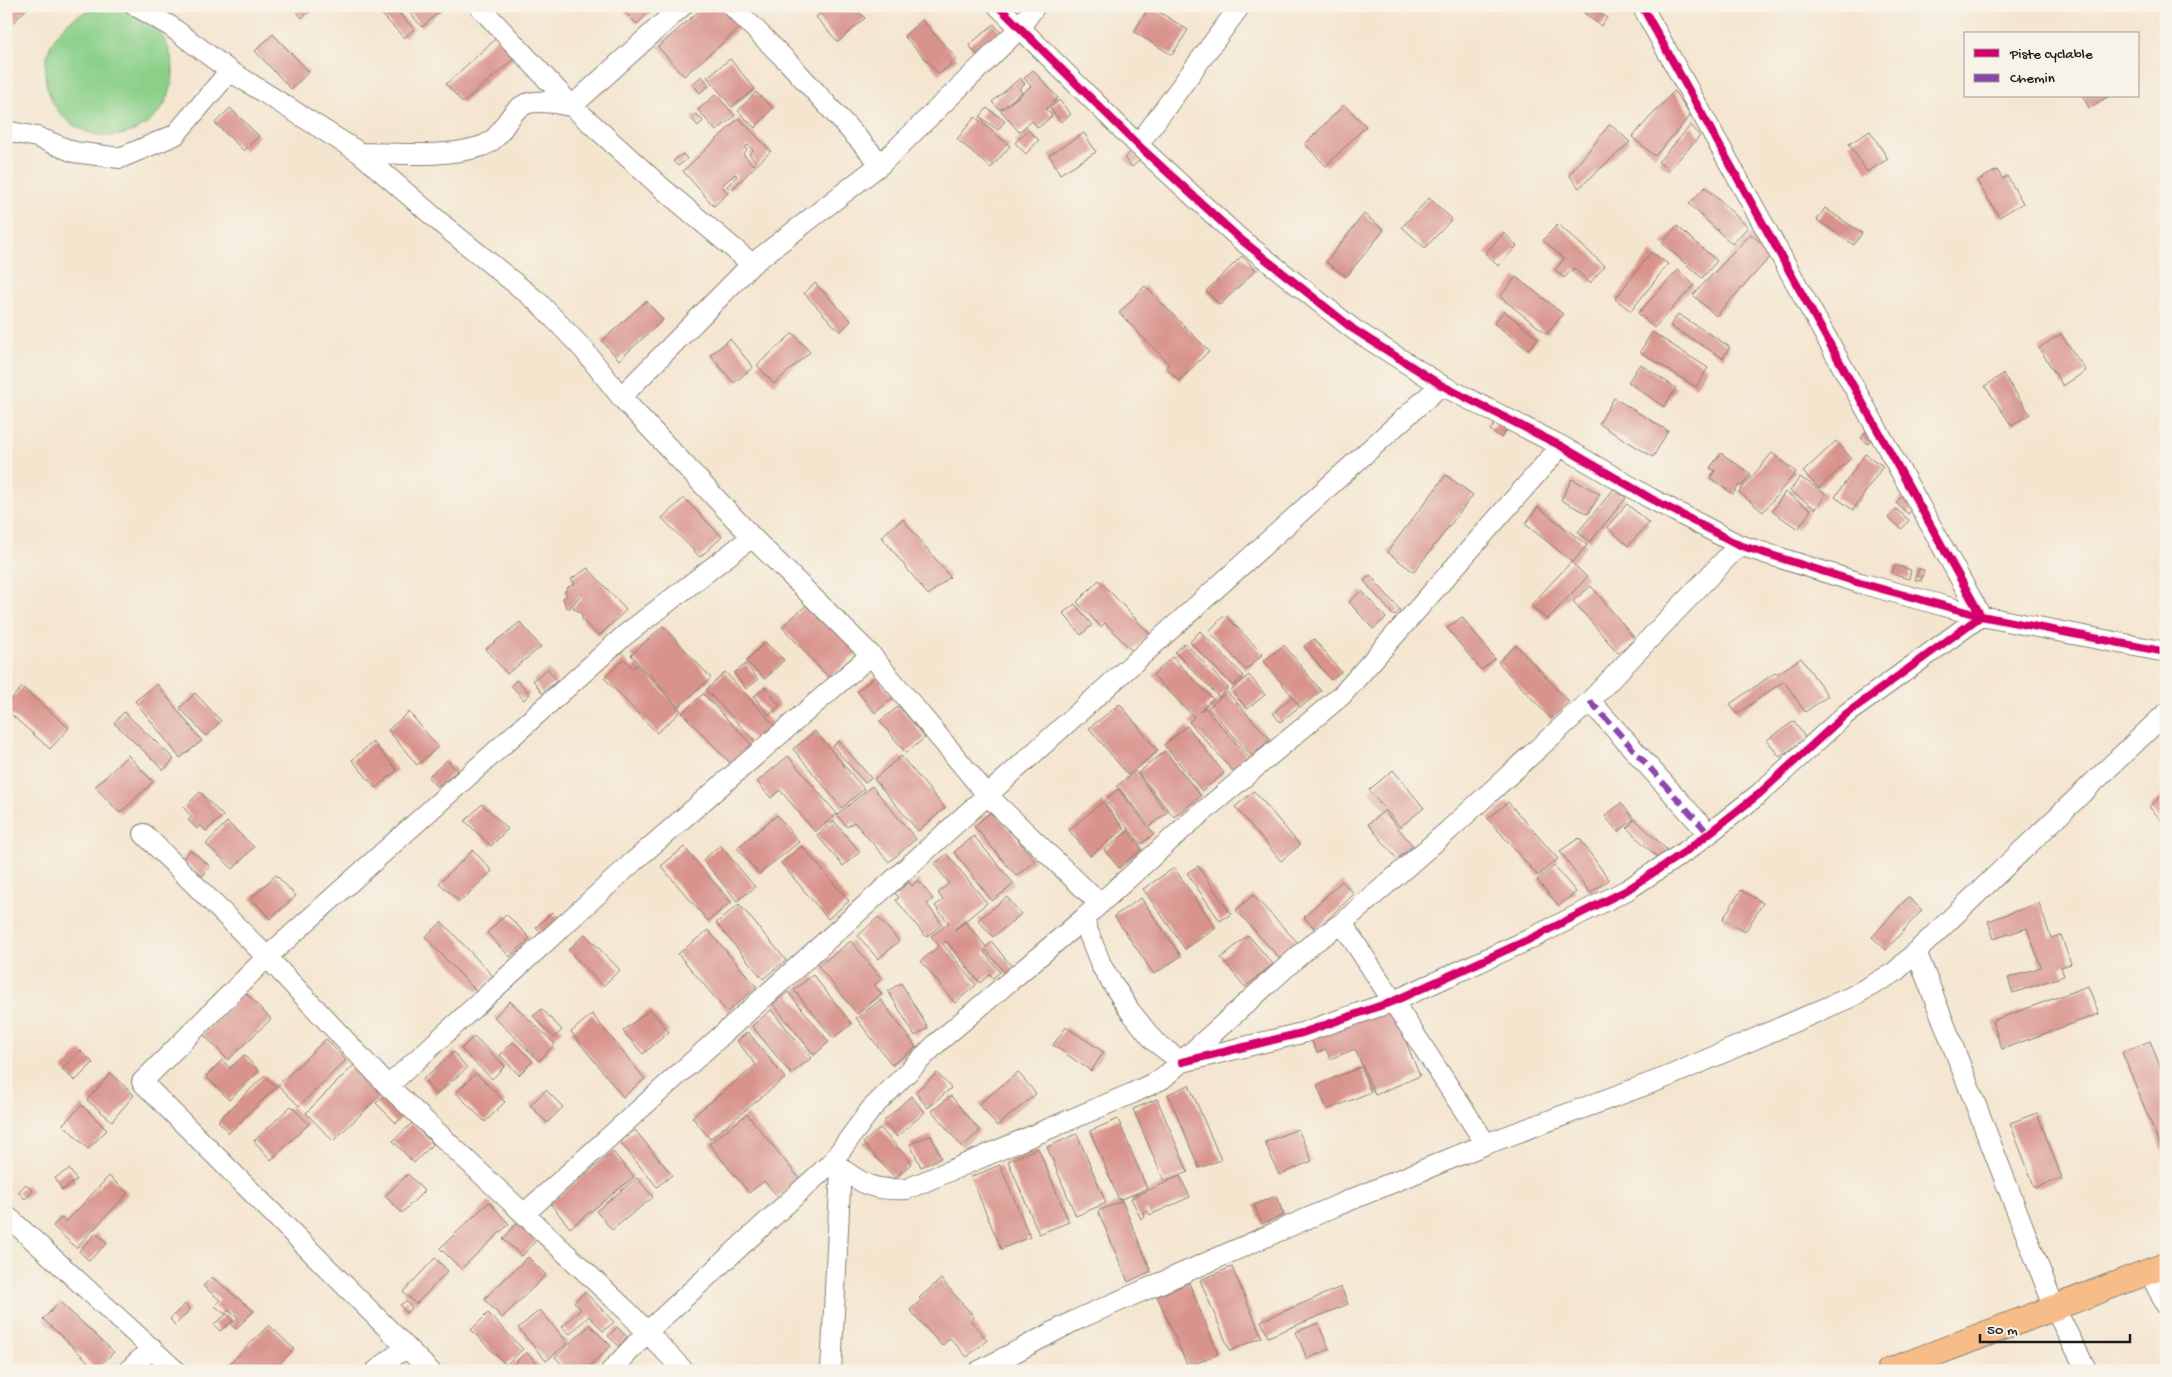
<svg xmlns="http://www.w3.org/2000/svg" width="2172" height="1377" viewBox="0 0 2172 1377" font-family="'Gochi Hand',sans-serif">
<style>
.green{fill:#8bd089;stroke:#547652}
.building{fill:#d8938c;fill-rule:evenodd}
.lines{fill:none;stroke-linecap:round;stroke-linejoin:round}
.minor-casing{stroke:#888076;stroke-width:22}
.major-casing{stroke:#888076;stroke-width:27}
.minor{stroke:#fff;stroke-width:20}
.major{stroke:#f7bd88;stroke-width:25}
.quiet{stroke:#8e44ad;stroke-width:6;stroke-dasharray:12 6;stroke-linecap:butt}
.cycleway-casing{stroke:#f7f3e8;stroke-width:11}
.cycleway{stroke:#d6006c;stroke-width:8}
</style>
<rect width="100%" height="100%" fill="#f7f3e8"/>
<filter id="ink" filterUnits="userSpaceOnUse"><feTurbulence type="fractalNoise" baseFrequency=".02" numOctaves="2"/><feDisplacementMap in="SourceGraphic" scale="10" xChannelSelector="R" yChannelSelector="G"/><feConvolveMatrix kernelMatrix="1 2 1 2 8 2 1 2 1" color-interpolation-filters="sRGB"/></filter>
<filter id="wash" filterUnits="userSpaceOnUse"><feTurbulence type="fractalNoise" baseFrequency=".0096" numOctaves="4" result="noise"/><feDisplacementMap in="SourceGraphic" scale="20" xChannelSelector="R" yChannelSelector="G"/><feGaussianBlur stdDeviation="1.12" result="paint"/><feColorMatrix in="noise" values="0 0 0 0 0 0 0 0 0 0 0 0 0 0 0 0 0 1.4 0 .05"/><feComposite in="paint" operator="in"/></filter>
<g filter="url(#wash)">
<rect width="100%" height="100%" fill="#f4e5cf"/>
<path class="green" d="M45 72a64 64 0 1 1 128 0a64 64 0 1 1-128 0Z"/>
<g id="blocks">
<path class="building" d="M6,6h23l-23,24z
M296,6h14l3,3 -11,9 -8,-10z
M374,6h18l22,23 -10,9z
M404,6h42l-24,21z
M619,6h37l-19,18z
M705,6h19l17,21 -57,49 -26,-29z
M828,6h26l11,12 -27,24 -22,-25z
M1150,6l38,24 -16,25 -38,-23z
M1590,6l17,12 -6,8 -17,-13z
M922,20l35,39 -18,15 -35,-38z
M994,24l8,10 -25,21 -8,-10z
M273,34l36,38 -18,17 -36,-38z
M501,34l18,20 -56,49 -17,-19z
M730,59l25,30 -23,18 -25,-30z
M1033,70l25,28 -12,11 6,7 -14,12 -6,-7 -13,11 -18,-21 30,-25 -7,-8z
M702,76l7,9 -9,8 -8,-9z
M1020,78l5,6 -6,5 3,3 -22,18 -8,-8z
M1674,91l17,24 -36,41 -23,-19z
M756,92l17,16 -18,20 -17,-17z
M716,94l19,22 -19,15 -18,-21z
M2083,96h26l-20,12z
M1059,100l12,14 -10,8 -11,-14z
M1344,105l22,21 -40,40 -21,-22z
M230,108l29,28 -15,15 -29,-28z
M987,108l18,13 -7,9 -18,-13z
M696,114l7,7 -5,5 -7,-8z
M975,117l35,29 -19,22 -34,-29z
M739,118l32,33 -40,39 -4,-4 10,-10 -2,-2 -14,12 7,7 -14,13 -31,-35zM747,145l6,5 -4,4 7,8 -3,3 -10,-11 4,-4 -2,-2z
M1610,124l20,18 -51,46 -10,-13z
M1691,125l9,11 -31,34 -11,-8z
M1028,130l11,10 -13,14 -11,-11z
M1870,131l18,28 -21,13 -18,-28z
M1084,133l12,19 -36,22 -11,-19z
M1132,151l8,9 -8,7 -8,-9z
M683,154l4,5 -9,7 -5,-5z
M1997,170l6,9 4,-3 16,27 -24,14 -22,-36z
M1705,187l43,40 -16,17 -43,-40z
M1429,198l23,21 -27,29 -23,-21z
M1825,208l37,25 -8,12 -37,-25z
M1364,214l20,16 -38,47 -20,-15z
M1558,224l47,42 -15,17 -16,-15 -10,10 -9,-8 9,-11 -21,-19z
M1677,226l40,35 -15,17 -40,-35z
M1504,233l13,13 -19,20 -13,-13z
M1751,234l22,20 -57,62 -23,-21z
M1651,252l17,12 -37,47 -16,-12z
M1242,256l14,14 -36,35 -14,-14z
M1678,270l16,15 -40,43 -16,-15z
M1516,277l47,37 -16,20 -47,-37z
M815,283l36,38 -11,11 -36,-39z
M1145,286l64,65 -30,30 -13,-14 3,-3 -50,-51z
M646,301l17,19 -44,40 -17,-19z
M1504,311l34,27 -10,12 -34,-27z
M1678,314l52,33 -7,11 -53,-32z
M1652,332l56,36 -12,19 -56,-35z
M793,333l17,19 -36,32 -17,-19z
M2061,334l25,37 -23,15 -24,-38z
M730,339l23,28 -19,16 -24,-28z
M1640,364l36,24 -12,19 -36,-25z
M2003,374l27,40 -18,12 -27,-40z
M1614,398l54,33 -15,26 -54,-33z
M1498,421l10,7 -7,10 -11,-8z
M1867,429l8,5 -7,10 -7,-6z
M1836,441l15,17 -32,30 -16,-16z
M1721,453l30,21 -9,12 -3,-1 -6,9 -23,-16 5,-7 -5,-3z
M1772,453l24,19 -33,40 -24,-20z
M1865,454l18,12 -30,44 -18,-13z
M1446,475l27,20 -59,77 -27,-20z
M1800,477l26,17 -10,15 -26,-18z
M1572,479l28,15 -12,20 -27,-14z
M1614,489l12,9 -36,44 -12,-10z
M1785,492l26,18 -13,19 -26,-18z
M1906,492l12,11 -10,11 -12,-11z
M684,498l38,39 -22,20 -38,-39z
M1627,504l22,19 -21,23 -21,-19z
M1538,507l49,38 -14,17 -48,-38z
M1896,509l13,11 -7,9 -14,-11z
M903,519l47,58 -22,18 -47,-59z
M1571,562l16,15 -40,43 -16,-15z
M1895,565l16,5 -2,9 -17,-5z
M588,568l38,42 -27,26 -16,-15 -2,-8 -8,-5 9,-8 -3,-3 -9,11 -4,-1 -3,-9 4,-3 -2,-3 3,-5 7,-3 -4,-5z
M1918,569l6,1 -3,11 -6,-1z
M1370,575l30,35 -6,6 -30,-35z
M1099,580l51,54 -18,17 -27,-28 -4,4 -24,-25z
M1591,586l44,53 -17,14 -45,-52z
M1362,591l24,27 -13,11 -24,-27z
M811,601l47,51 -29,26 -47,-51z
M1075,604l17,21 -11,10 -18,-22z
M1225,615l38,39 -17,16 -37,-39z
M1462,617l33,42 -14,11 -34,-42z
M520,622l21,25 -34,27 -21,-25z
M663,626l48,52 -32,29 -48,-52z
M1200,631l44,45 -11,10 -43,-44z
M1314,639l27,33 -10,8 -27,-34z
M765,642l19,18 -19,19 -19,-18z
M1185,643l43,45 -9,9 -44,-45z
M1284,645l37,46 -20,16 -37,-46z
M1516,645l53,57 -18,17 -53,-57z
M1172,657l41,42 -14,13 6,-4 46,52 -16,13 -46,-51 5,-5 -41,-42z
M1801,658l27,38 -23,16 -21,-31 -47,33 -7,-10 46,-32 1,2z
M624,659l9,9 4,-4 44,47 -24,22 -53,-55z
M746,664l12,16 -12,9 -12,-16z
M548,669l9,12 -15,12 -9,-13z
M725,672l54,58 -18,17 -55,-57z
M1249,675l16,20 -18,14 -16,-19z
M876,676l17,22 -18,15 -18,-22z
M517,680l13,14 -6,6 -13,-15z
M157,684l45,57 -22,17 -45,-57z
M22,687l47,41 -19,21 -44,-39v-5z
M765,687l15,19 -11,9 -15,-19z
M1227,692l43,47 -18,17 -44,-48z
M195,693l26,28 -15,15 -26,-28z
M703,694l51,53 -20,20 -52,-54z
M1292,697l7,10 -19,15 -7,-9z
M1120,704l38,47 -30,24 -39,-47z
M899,706l26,32 -19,15 -26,-32z
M124,712l50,47 -10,11 -50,-47z
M409,712l29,35 -21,18 -29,-35z
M1794,721l12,18 -26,18 -13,-17z
M1187,726l37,47 -22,18 -38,-46z
M815,731l49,58 -22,19 -49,-59z
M839,741l32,37 -6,5 -32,-37z
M373,742l24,28 -21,18 -24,-28z
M1165,751l36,45 -27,21 -36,-44z
M128,755l25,27 -33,31 -25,-26z
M788,756l49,58 -22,18 -35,-42 -9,8 -14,-16z
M901,756l44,52 -27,23 -44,-52z
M447,760l10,11 -20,16 -9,-10z
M1393,770l31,38 -24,19 -31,-37z
M1135,771l32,41 -17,14 -33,-40z
M872,786l44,53 -27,23 -35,-40 -7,5 -10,-12z
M1118,789l36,45 -13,10 -36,-44z
M1254,791l46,54 -19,16 -46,-54z
M200,792l23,24 -17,15 -6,-6 -3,4 -9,-9 4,-3 -8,-9z
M2166,792v33l-17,-18z
M1103,802l21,27 -34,27 -21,-26z
M1508,802l50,57 -20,17 -50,-57z
M1621,803l13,16 -16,13 -13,-16z
M482,804l26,25 -17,17 -26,-25z
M993,810l42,51 -19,15 -42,-50z
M1384,811l29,35 -16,13 -29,-35z
M777,815l22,27 -40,32 -22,-26z
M1635,819l37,36 -9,8 -36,-35z
M834,821l26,31 -17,14 -26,-31z
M227,822l27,25 -21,22 -27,-25z
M1128,831l14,18 -23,19 -15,-18z
M974,836l40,48 -22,17 -38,-49z
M1579,838l30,42 -19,13 -30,-42z
M720,845l35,42 -18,14 -34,-41z
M802,846l47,55 -21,18 -47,-56z
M684,847l47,55 -23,19 -47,-55z
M190,850l20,16 -7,10 -21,-16z
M473,850l19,21 -32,31 -21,-19z
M947,854l40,49 -33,27 12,-8 20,25 6,-5 24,30 -7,6 -23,-28 -2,2 16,20 -7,6 -3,-4 -10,9 -34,-42 -3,3 33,41 -21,18 -34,-42 18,-15 -8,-10 18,-13 -14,-17 8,-6 -5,-7 11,-10 -15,-19z
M1198,866l33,48 -11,7 -33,-48z
M1554,866l22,26 -17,14 -22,-26z
M1174,868l42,60 -31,21 -42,-60z
M276,875l20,21 -26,23 -19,-21z
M918,880l15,19 -6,5 15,20 -16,13 -30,-37 3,-2 -4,-5 14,-11 3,4z
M1342,881l12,13 -38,36 -12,-13z
M1741,890l22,13 -18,29 -22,-13z
M1253,895l47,50 -18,16 -46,-51z
M1007,897l14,17 -28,23 -15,-17z
M1908,897l14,13 -36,40 -14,-13z
M1141,898l40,58 -27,18 -40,-58z
M2039,903l12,35 10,-3 10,29 -10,3 3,9 -51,17 -5,-15 33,-11 -14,-39 -33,11 -6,-18z
M739,904l47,56 -23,19 -47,-56z
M552,912l8,8 -16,15 -8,-8z
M506,914l24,24 -20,19 -23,-24z
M878,917l21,24 -21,18 -20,-23z
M442,922l52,55 -17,15 -52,-55z
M708,930l49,57 -30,25 -49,-58z
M585,934l35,36 -17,16 -35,-36z
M1248,935l25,29 -28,23 -24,-29z
M851,941l31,38 -8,6 8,9 -25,20 -39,-48z
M813,975l39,49 -19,14 -39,-48z
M901,983l27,45 -13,8 -27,-45z
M2088,986l11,28 -97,35 -10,-28z
M245,992l26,27 -43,41 -25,-26z
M788,992l41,50 -15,13 -41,-51z
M881,1000l35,47 -24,18 -36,-47z
M510,1001l45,43 -16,17 -45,-44z
M1391,1006l29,70 -45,19 -20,-46 -25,10 -4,-10 -9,4 -6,-14z
M542,1009l20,21 -8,8 -21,-22z
M650,1009l19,23 -26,22 -20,-23z
M771,1010l40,48 -20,16 -39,-48z
M592,1014l53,65 -22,18 -52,-65z
M1066,1027l38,25 -13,19 -38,-26z
M748,1032l37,46 -75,61 -18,-22 64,-52 -19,-24z
M474,1036l31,30 -13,13 -31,-30z
M326,1039l20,21 -47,46 -21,-21z
M2150,1041l16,40v79l-44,-108z
M513,1042l20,19 -14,14 -19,-20z
M80,1050l13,13 -18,18 -13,-12z
M454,1052l13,16 -31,27 -13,-16z
M244,1055l15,16 -30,29 -23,-24 16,-16 8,8z
M356,1063l28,29 -51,49 -27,-28z
M1361,1067l10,25 -44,18 -10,-25z
M1018,1072l18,22 -39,32 -18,-22z
M111,1073l23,22 -22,26 -25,-21z
M476,1073l29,29 -20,20 -29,-29z
M937,1073l14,15 -23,20 -13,-16z
M265,1075l11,12 -47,46 -11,-12z
M1189,1085l32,75 -22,8 -31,-74z
M546,1090l17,17 -16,16 -17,-18z
M386,1094l20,20 -10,9 -20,-20z
M911,1096l14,16 -28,25 -14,-15z
M951,1096l29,35 -18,16 -30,-36z
M1157,1099l31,73 -24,9 -31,-72z
M82,1105l25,25 -19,19 -25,-25z
M291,1106l18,18 -38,36 -17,-19z
M2037,1113l25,65 -27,10 -25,-65z
M747,1114l53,65 -22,18 -14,-16 -15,12 -40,-49z
M1118,1119l29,70 -28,11 -29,-69z
M412,1123l21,21 -19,19 -21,-22z
M880,1128l32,35 -17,15 -32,-35z
M1298,1129l14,32 -33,14 -14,-33z
M635,1130l37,45 -15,12 -37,-45z
M1077,1134l29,69 -30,13 -29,-69z
M931,1135l10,23 -20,9 -11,-23z
M1038,1148l31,74 -30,12 -31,-73z
M613,1152l21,25 -64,51 -20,-25z
M1000,1165l30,72 -29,12 -30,-72z
M69,1169l8,11 -15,10 -7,-12z
M408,1174l16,17 -22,22 -17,-17z
M109,1176l19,17 -52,55 -23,-22 8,-8 5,4z
M1180,1176l10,21 -40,18 -3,-5 -4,2 2,5 -4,2 -10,-21z
M637,1178l16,19 -41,33 -16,-19z
M26,1184l7,7 -8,8 -7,-7z
M1276,1196l8,19 -22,9 -8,-19z
M1122,1201l29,70 -23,11 -30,-71z
M489,1202l20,22 -48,45 -21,-21z
M517,1223l20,16 -15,17 -19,-17z
M96,1233l11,10 -18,18 -10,-10z
M528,1257l18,18 -44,43 -18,-19z
M435,1258l13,13 -32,33 -13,-12z
M1232,1267l30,70 -32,14 -30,-71z
M212,1277l42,34 -18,18 -5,-4 7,-8 -10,-7 -3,4 -10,-8 5,-6 -17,-14z
M941,1279l33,38 -3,4 16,19 -20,17 -17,-19 -8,8 -32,-36 11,-10 -2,-2z
M1189,1283l29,71 -30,13 -31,-71z
M1341,1287l7,17 -80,33 -7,-16z
M585,1292l29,30 -11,9 -14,-15 -19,18 -8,-7 19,-18 -7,-7z
M406,1301l6,7 -6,5 -6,-8z
M60,1302l54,50 -18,17 -53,-50z
M185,1304l5,6 -15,15 -5,-6z
M540,1310l28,33 -22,18 -28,-33z
M488,1313l35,36 -17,16 -35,-35z
M227,1314l6,7 -13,10 -6,-7z
M1318,1323l11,26 -22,10 -11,-27z
M269,1325l25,24 -21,22h-51z
M590,1325l21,21 -26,25h-17l-13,-14z
M617,1327l10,10 -8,9 -11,-10z
M526,1352l19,19h-38z"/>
</g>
</g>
<g filter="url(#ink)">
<use href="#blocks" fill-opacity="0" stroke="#888076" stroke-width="1"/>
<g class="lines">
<g class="minor-casing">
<path id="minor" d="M136,6l34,20 60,45 130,82 89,77 89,72 46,48 37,47 131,140 119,118 117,141 112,108
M479,6l93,100 90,82 90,76
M732,6l58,58 91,100
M998,6l140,139 101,93 114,91 88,56 120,61 89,52 89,47 121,38 121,33 185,36
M6,131l31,6 37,15 46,6 55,-23 55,-64
M1138,145l102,-139
M360,153c39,0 81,5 119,-6 26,-7 25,-34 47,-43 13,-5 32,0 46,2l110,-100
M621,397l131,-133 129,-100 138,-135 16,-23
M1590,701l119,133
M144,834l123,123 121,129 239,225 57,60
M1083,919l19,48 28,44 24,30 28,21
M1342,923l144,221
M1916,951l139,358 32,62
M1182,1062l120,-29 92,-32 134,-61 99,-50 62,-41 70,-55 87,-80 135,-98 -339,-610
M388,1086l245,-224 238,-207
M832,1162c30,21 37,29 75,27l226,-96 29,-14 150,-135 30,-21 108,-94 140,-128 149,-156
M525,1213l916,-828
M6,1215l170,156
M2149,1272l17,33
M128,1371l24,-23
M376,1371l30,-24
M430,1371l-288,-289 125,-125 358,-322 127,-98
M611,1371l37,-40 184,-169 39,-53 66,-66 146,-124 104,-94 155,-130 219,-249
M831,1371l10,-203
M979,1371l97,-51 262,-115 148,-61 181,-67 184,-80 44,-25 271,-259"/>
</g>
<g class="major-casing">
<path id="major" d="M1889,1371l277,-106"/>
</g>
<use href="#minor" class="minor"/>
<use href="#major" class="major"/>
<path class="quiet" d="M1590,701l119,133"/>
<g class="cycleway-casing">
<path id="cycleway" d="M998,6l140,139 101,93 114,91 88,56 120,61 89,52 89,47 121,38 121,33 185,36
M1182,1062l120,-29 92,-32 134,-61 99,-50 62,-41 70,-55 87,-80 135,-98 -339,-610"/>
</g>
<use href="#cycleway" class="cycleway"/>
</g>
</g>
<rect width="2172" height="1377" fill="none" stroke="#f7f3e8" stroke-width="25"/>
<rect x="1964" y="32" width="175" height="65" fill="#f7f3e8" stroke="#9f9d96"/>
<rect x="1974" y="49" width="25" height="8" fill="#d6006c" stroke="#9f9d96"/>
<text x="2010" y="58" font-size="15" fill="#1c1c1c">Piste cyclable</text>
<rect x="1974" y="74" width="25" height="8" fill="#8e44ad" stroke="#9f9d96"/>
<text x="2010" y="82" font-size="15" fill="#1c1c1c">Chemin</text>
<path d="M1980 1334v8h150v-8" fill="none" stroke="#1c1c1c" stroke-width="2.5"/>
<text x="1987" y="1334" font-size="15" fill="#1c1c1c" stroke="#f7f3e8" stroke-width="4" paint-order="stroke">50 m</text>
</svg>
